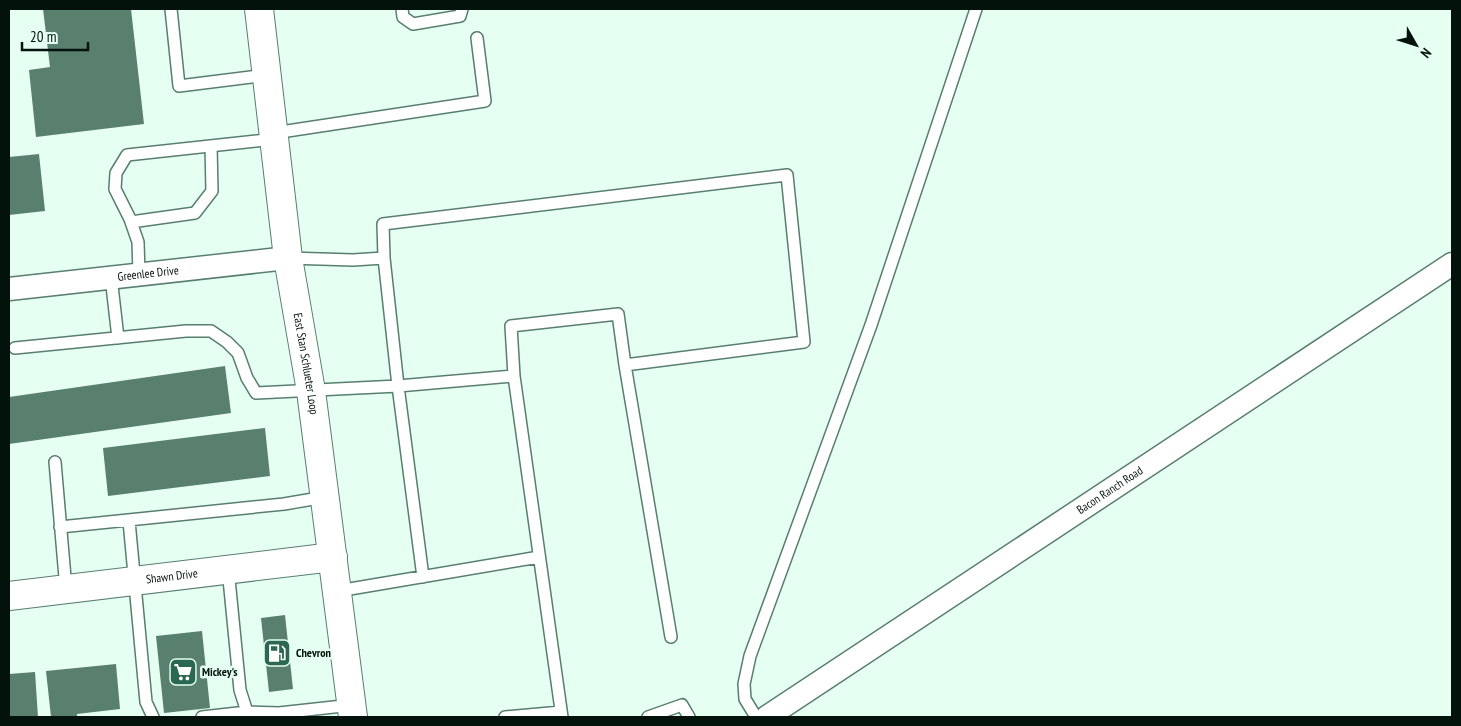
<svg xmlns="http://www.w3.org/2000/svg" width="1461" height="726" viewBox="0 0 1461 726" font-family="'PT Sans Narrow',sans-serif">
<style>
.building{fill:#597f6f}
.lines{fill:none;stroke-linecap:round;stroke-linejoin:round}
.lane-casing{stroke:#587e6e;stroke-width:14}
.street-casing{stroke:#587e6e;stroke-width:25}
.secondary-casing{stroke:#587e6e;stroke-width:30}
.lane{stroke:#fff;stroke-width:11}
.street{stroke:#fff;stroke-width:22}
.secondary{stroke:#fff;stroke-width:28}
.labels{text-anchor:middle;stroke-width:5;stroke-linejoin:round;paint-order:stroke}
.street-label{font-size:12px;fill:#04120c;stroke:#e6fff3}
.poi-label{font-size:12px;font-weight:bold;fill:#04120c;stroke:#e6fff3;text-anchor:start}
</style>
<rect width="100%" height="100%" fill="#e6fff3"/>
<path class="building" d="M43,9h88l13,115 -108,13 -7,-67 21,-3z
M39,154l6,57 -36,4v-58z
M225,366l6,47 -222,31v-47z
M265,428l5,48 -162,20 -5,-48z
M285,615l8,74 -24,3 -8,-74z
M202,631l8,77 -46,5 -8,-77z
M116,664l4,45 -43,5v3h-26l-5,-46z
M35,672l3,45h-29v-43z"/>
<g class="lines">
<g class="lane-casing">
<path id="lane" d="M171,9l8,77 88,-11
M402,9l1,8 10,7 47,-8 2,-7
M274,133l211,-32 -8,-63
M131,222l64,-9 17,-22 -1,-45
M288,258l65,2 31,-2 14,128 25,191
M384,258l-1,-34 404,-49 17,167 -179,23 -7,-51 -107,12 3,50 48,341
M139,274l-1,-32 -8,-23 -15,-30 1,-16 11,-18 148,-16
M111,277l7,61
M15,348l171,-17h25l16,11 11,11 9,25 9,15 142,-7 116,-10
M625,365l46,272
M55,462l11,127
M129,521l17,181 7,15
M60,527l224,-23 41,-7
M228,569l12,121 7,22 32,1 73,-8
M338,591l201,-34
M202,717l45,-5
M505,717l56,-5
M648,717l34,-12 7,12
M756,717l-11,-18 -1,-15 6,-28 121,-331 105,-316"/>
</g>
<g class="street-casing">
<g id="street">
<path id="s1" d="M9,289l279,-31"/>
<path id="s2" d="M767,717l685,-453"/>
</g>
</g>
<g class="secondary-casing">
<g id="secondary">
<path id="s3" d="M259,9l29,249 23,133 42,326"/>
<path id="s4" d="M9,596l324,-39"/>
</g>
</g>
<use href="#lane" class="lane"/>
<use href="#street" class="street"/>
<use href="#secondary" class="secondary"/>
</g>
<defs>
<g id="fuel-square" transform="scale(1.4375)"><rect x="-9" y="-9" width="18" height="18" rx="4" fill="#2b6751" stroke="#e6fff3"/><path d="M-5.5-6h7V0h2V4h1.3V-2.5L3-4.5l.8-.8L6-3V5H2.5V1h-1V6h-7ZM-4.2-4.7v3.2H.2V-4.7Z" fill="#fff"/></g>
<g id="supermarket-square" transform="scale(1.4375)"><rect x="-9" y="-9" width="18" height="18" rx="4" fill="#2b6751" stroke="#e6fff3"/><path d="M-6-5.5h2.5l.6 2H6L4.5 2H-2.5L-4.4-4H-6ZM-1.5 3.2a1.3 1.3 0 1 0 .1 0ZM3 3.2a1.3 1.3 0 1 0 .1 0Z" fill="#fff"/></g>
</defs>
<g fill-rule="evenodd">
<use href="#fuel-square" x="277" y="653"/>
<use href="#supermarket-square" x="183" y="672"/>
</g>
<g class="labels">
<g class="street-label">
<text dy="4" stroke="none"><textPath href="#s1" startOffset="140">Greenlee Drive</textPath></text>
<text dy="4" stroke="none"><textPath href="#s3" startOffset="358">East Stan Schlueter Loop</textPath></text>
<text dy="4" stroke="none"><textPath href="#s2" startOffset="411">Bacon Ranch Road</textPath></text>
<text dy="4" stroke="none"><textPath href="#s4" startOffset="164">Shawn Drive</textPath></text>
</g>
<g class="poi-label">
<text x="296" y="657">Chevron</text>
<text x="202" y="676">Mickey's</text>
</g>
</g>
<rect width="1461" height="726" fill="none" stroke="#04120c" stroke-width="20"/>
<g transform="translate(1416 45) rotate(129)" stroke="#e6fff3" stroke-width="4" paint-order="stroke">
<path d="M0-4L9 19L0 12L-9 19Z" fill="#04120c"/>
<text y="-8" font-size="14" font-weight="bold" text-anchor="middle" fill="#04120c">N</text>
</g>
<path d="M22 42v8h66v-8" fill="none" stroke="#04120c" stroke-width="2.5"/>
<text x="30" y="42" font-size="15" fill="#04120c" stroke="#e6fff3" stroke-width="4" paint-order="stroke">20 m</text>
</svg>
